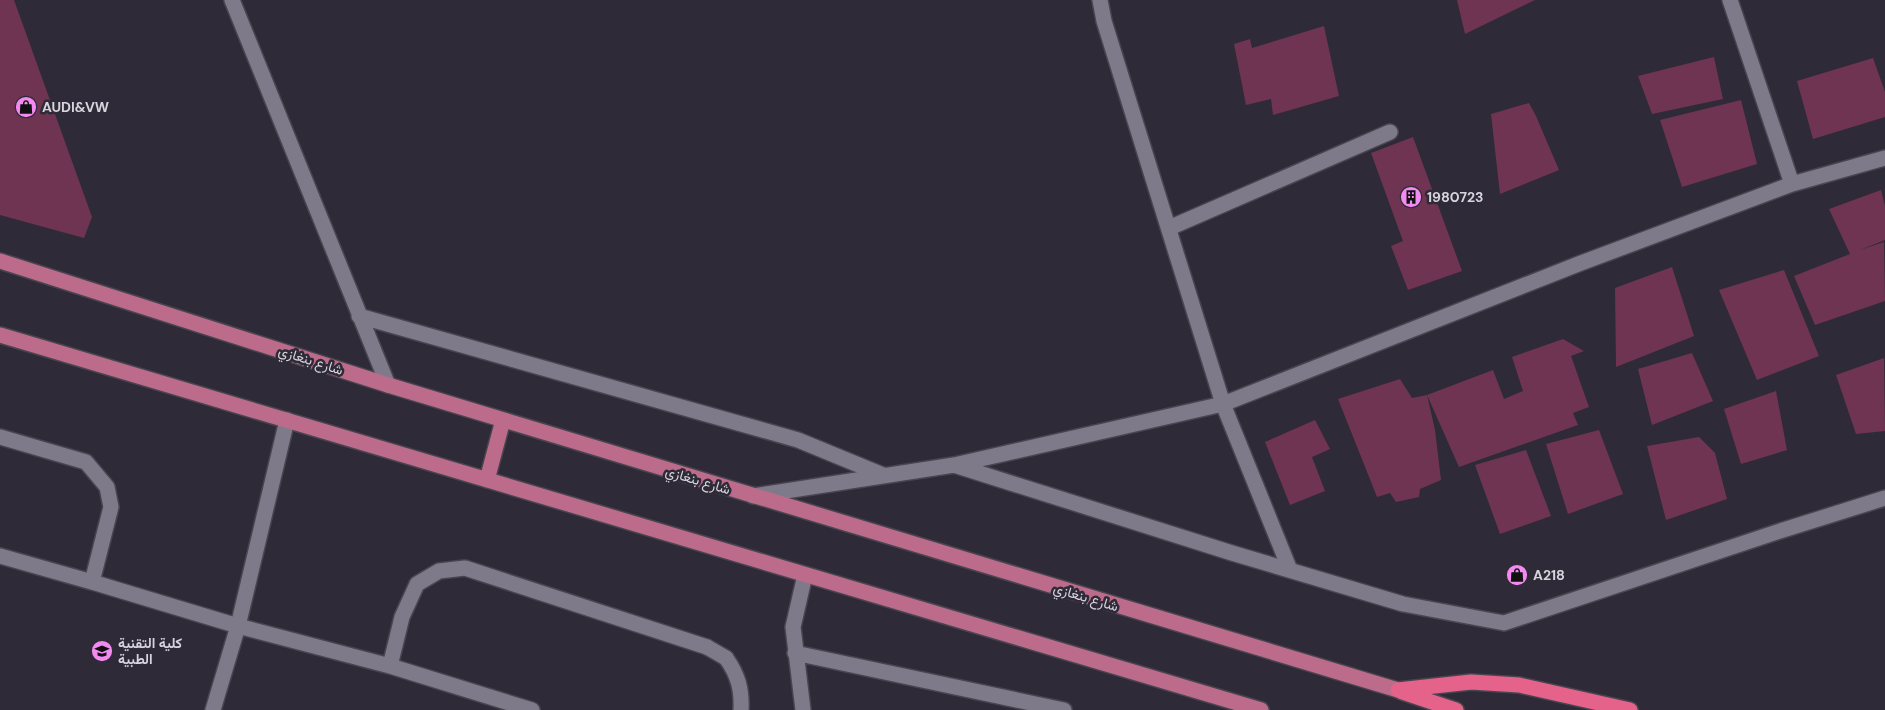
<svg xmlns="http://www.w3.org/2000/svg" width="1885" height="710" viewBox="0 0 1885 710" font-family="'DM Sans',Vazirmatn,sans-serif">
<style>
.building{fill:#6f3451}
.lines{fill:none;stroke-linecap:round;stroke-linejoin:round}
.lane-casing{stroke:#494550;stroke-width:18}
.street-casing{stroke:#494550;stroke-width:18}
.primary-casing{stroke:#494550;stroke-width:18}
.highway-casing{stroke:#494550;stroke-width:18}
.lane{stroke:#7f7a89;stroke-width:15}
.street{stroke:#7f7a89;stroke-width:15}
.primary{stroke:#bc6c8a;stroke-width:15}
.highway{stroke:#e5628b;stroke-width:15}
.labels{text-anchor:middle;stroke-width:5;stroke-linejoin:round;paint-order:stroke}
.poi-label{font-size:14px;font-weight:bold;fill:#d7d4dd;stroke:#2f2a37;text-anchor:start}
.street-label{font-size:14px;fill:#d7d4dd;stroke:#2f2a37}
</style>
<rect width="100%" height="100%" fill="#2f2a37"/>
<path class="building" d="M0,0h14l78,217 -8,21 -84,-23z
M1457,0h78l-70,34z
M1324,26l15,70 -66,19 -2,-16 -25,6 -12,-61 16,-5 2,9z
M1714,57l9,42 -71,15 -14,-38z
M1873,58l12,34v25l-72,22 -16,-58z
M1741,100l16,64 -75,23 -22,-67z
M1529,103l7,13 23,54 -59,24 -9,-80z
M1413,137l49,134 -54,19 -17,-44 12,-5 -32,-88z
M1881,190l4,16v34l-25,10 24,-8 1,59 -70,24 -21,-49 56,-22 -21,-45z
M1672,267l22,69 -78,31 -1,-79z
M1784,270l35,86 -62,24 -38,-90z
M1563,339l21,12 -13,5 18,51 -16,6 5,12 -119,42 -32,-72 8,35 6,50 -21,9 -1,8 -23,5 -6,-9 -13,4 -39,-98 62,-20 12,19 15,-3 66,-25 11,29 19,-8 -11,-34z
M1692,353l21,48 -61,24 -14,-56z
M1884,358l1,73 -29,3 -20,-59z
M1776,391l11,59 -46,14 -17,-55z
M1315,420l15,29 -18,8 13,34 -35,14 -25,-63z
M1599,430l24,64 -55,20 -22,-70z
M1699,437l16,16 12,46 -61,21 -19,-74z
M1526,450l25,66 -51,18 -25,-69z"/>
<g class="lines">
<g class="lane-casing">
<path id="lane" d="M1169,228l221,-96
M0,437l86,25 21,25 4,20 -19,75 -92,-26
M92,582l146,44 152,40
M726,658c12,17 16,31 15,52
M213,710l25,-84 49,-206
M532,710l-142,-44 12,-49 15,-33 22,-13 26,-3 242,79"/>
</g>
<g class="street-casing">
<path id="street" d="M232,0l156,385
M1100,0l4,21 119,383 67,166
M1730,0l62,184
M359,316l439,124 85,35
M954,465l278,88 171,51 101,19 273,-91 108,-34
M753,496l201,-31 269,-61 358,-141 211,-79 93,-26
M707,647l19,11
M795,653l269,57
M803,710l-10,-83 12,-52"/>
</g>
<g class="primary-casing">
<path id="primary" d="M0,261l388,124 1010,305
M0,335l1261,375
M487,480l16,-60"/>
</g>
<g class="highway-casing">
<path id="highway" d="M1398,690l73,-8 48,3 111,25
M1402,692l54,18"/>
</g>
<use href="#lane" class="lane"/>
<use href="#street" class="street"/>
<use href="#primary" class="primary"/>
<use href="#highway" class="highway"/>
</g>
<defs>
<g id="shop-disc" transform="scale(1.125)"><circle r="9.5" fill="#f38af2" stroke="#2f2a37"/><path d="M-5-2.5h2.3a2.7 3.5 0 0 1 5.4 0H5L5.5 6h-11ZM-1.5-2.5h3a1.5 2.3 0 0 0-3 0Z" fill="#111"/></g>
<g id="building-disc" transform="scale(1.125)"><circle r="9.5" fill="#f38af2" stroke="#2f2a37"/><path d="M-4-6H4V6H1V3H-1V6H-4ZM-2.5-4.3h1.7v1.8h-1.7ZM.8-4.3h1.7v1.8H.8ZM-2.5-1h1.7V.8h-1.7ZM.8-1h1.7V.8H.8Z" fill="#111"/></g>
<g id="university-disc" transform="scale(1.125)"><circle r="9.5" fill="#f38af2" stroke="#2f2a37"/><path d="M0-5L7-2L0 1L-7-2ZM-4 1L0 2.5L4 1V4Q0 6-4 4Z" fill="#111"/></g>
</defs>
<g fill-rule="evenodd">
<use href="#shop-disc" x="26" y="107"/>
<use href="#building-disc" x="1411" y="197"/>
<use href="#shop-disc" x="1517" y="575"/>
<use href="#university-disc" x="102" y="651"/>
</g>
<g class="labels">
<g class="poi-label">
<text x="42" y="112">AUDI&amp;VW</text>
<text x="1427" y="202">1980723</text>
<text x="1533" y="580">A218</text>
<text x="118" y="648">كلية التقنية<tspan x="118" dy="16">الطبية</tspan></text>
</g>
<g class="street-label">
<text transform="translate(311 360) rotate(18)" y="5">شارع بنغازي</text>
<text transform="translate(698 480) rotate(17)" y="5">شارع بنغازي</text>
<text transform="translate(1086 597) rotate(17)" y="5">شارع بنغازي</text>
</g>
</g>
</svg>
